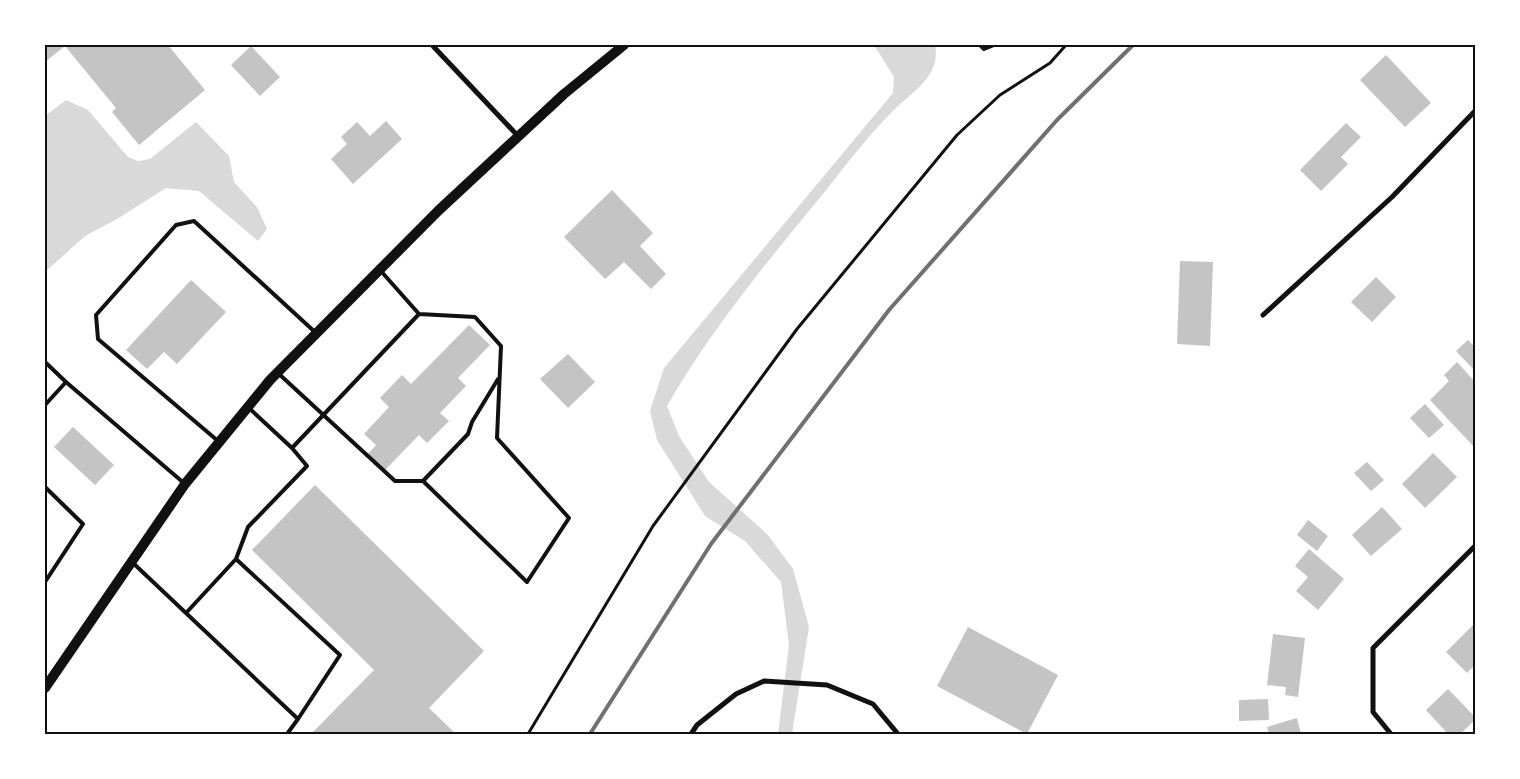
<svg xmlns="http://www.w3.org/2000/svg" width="1520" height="779" viewBox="0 0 1520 779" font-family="'Times New Roman',serif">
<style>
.water{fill:#d9d9d9}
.building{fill:#c4c4c4}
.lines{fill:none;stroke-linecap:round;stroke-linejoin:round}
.path{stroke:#111;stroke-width:3}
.service{stroke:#111;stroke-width:4}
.minor{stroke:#111;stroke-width:5}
.secondary{stroke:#111;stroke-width:10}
.rail{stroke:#707070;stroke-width:4}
.neatline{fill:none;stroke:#111;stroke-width:2}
</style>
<rect width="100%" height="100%" fill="#fff"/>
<path class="water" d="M874,45h61c7,32 -27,49 -45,69 -25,25 -46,54 -68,81 -55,67 -112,136 -155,211l12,30 30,46 58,52 26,35 16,58 -17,107h-14l11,-89 -8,-63 -36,-41 -40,-25 -48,-76 -7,-29 14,-43 229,-275 1,-16z
M66,100l22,10 40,47 10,4 12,-2 46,-37 33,34 5,26 23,25 10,22 -9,12 -59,-50 -33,-3 -49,31 -32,17 -40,36v-156z"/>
<path class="building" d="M45,45h123l37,45 -66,55 -27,-33 4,-4 -51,-62 -20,16z
M251,46l29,31 -20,19 -29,-31z
M1386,55l45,48 -26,24 -45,-47z
M386,121l16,18 -49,45 -22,-25 16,-15 -6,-7 16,-15 13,14z
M1346,123l15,14 -20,20 7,7 -27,27 -21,-21z
M612,190l41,43 -13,13 26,28 -15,15 -27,-27 -19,17 -41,-42z
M1180,261l33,1 -3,84 -33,-2z
M1376,277l20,20 -24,25 -21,-20z
M191,280l35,32 -49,52 -13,-12 -17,17 -21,-19z
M469,325l21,20 -32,33 8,8 -26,27 9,8 -22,22 -8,-8 -34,35 -17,-16 8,-9 -12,-11 25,-27 -9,-9 22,-23 9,9z
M1468,340l7,7v24l-19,-20z
M568,354l27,28 -27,26 -28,-29z
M1457,362l18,20v66l-45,-48 19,-19 -5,-6z
M1425,404l19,21 -15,13 -19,-20z
M73,427l41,38 -19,20 -41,-38z
M1433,453l24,24 -32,31 -23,-24z
M1367,462l17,18 -13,11 -17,-18z
M315,485l169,166 -55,57 27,26h-145l63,-64 -122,-120z
M1382,507l20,22 -31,27 -19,-21z
M1308,520l20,16 -11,15 -20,-16z
M1309,549l35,30 -26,31 -22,-19 12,-14 -13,-11z
M1475,623v42l-8,8 -21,-21z
M968,627l90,48 -31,59 -90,-48z
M1273,634l32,4 -7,59 -13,-2 1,-8 -19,-2z
M1448,689l27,28v3l-15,14h-12l-22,-24z
M1268,699l1,21 -30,1v-21z
M1297,718l4,16h-32l-2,-7z"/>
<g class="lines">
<path class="path" d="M528,734l125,-208 144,-197 160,-194 43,-40 50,-32 16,-18"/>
<path class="service" d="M980,45l4,4 10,-4
M45,362l21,20
M279,374l116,107h28l104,101 42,-64 -72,-80 4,-92 -26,-29 -56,-3 -39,-44
M45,405l21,-23 119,102
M218,441l-120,-102 -2,-24 80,-90 18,-4 122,112
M292,448l127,-134
M423,481l45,-47 4,-12 26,-43
M45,487l38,37 -38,58
M236,559l104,96 -42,64
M132,562l166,157 -11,15
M186,613l50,-54 12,-32 59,-61 -15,-18 -43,-40"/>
<path class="minor" d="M432,45l86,91
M1263,315l129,-118 83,-86
M691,734l6,-9 39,-31 28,-13 63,4 46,19 25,30
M1391,734l-18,-22v-64l102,-102"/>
<path class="secondary" d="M45,688l140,-204 85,-104 169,-170 125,-116 60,-49"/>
<path class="rail" d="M590,734l121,-190 178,-234 168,-190 76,-75"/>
</g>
<rect width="1520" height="779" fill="none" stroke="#ffffff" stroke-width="92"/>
<rect x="46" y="46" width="1428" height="687" class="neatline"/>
</svg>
